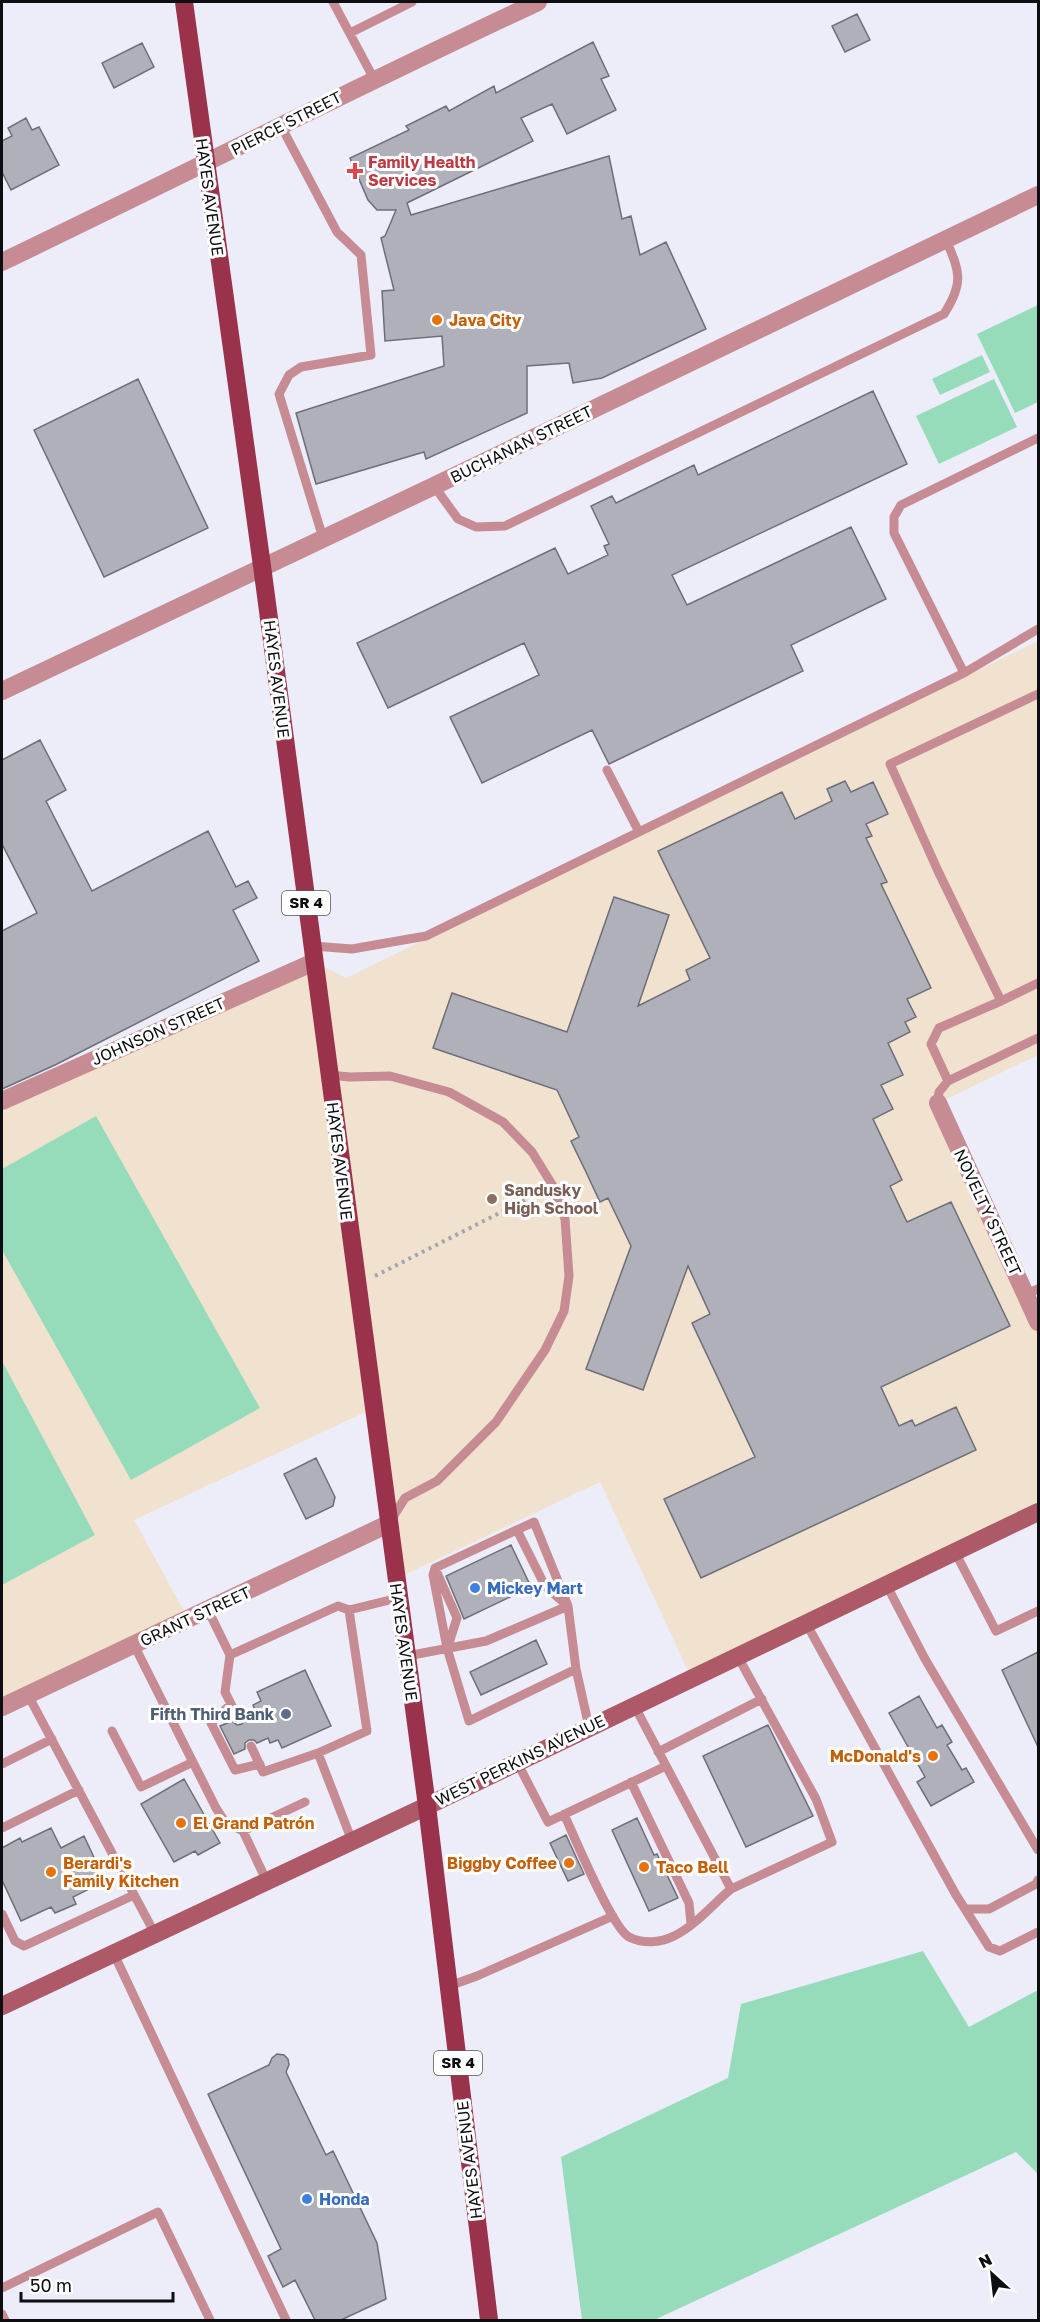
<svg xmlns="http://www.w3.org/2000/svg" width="1040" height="2322" viewBox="0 0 1040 2322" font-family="'Golos Text',sans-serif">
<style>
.education{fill:#f0e2ce}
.green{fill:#96dcbb}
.building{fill:#b0b0bb;stroke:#6d6e77;stroke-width:1.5}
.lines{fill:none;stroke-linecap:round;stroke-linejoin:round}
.path{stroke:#a4a5ad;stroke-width:4;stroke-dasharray:3 4.5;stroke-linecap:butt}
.lane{stroke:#c68b93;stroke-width:9}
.street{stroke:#c68b93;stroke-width:18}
.secondary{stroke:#ad5968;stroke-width:18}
.primary{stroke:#99324a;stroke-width:18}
.health-dot{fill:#e0444e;stroke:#fff;stroke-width:2}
.food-dot{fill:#e8710a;stroke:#fff;stroke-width:2}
.education-dot{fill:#8d6e63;stroke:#fff;stroke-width:2}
.shop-dot{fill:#3f7fe0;stroke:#fff;stroke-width:2}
.service-dot{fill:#5c6f8a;stroke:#fff;stroke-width:2}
.labels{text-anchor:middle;stroke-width:6;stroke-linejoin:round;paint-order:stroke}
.shield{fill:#fff;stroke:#565658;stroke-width:1.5}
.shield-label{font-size:15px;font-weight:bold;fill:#0d0e11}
.street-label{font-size:16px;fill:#0d0e11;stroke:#fff}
.health-label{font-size:16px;font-weight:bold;fill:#be3a42;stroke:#fff;text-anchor:start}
.food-label{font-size:16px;font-weight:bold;fill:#c56008;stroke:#fff;text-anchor:start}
.education-label{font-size:16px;font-weight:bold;fill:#785e54;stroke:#fff;text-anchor:start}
.shop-label{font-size:16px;font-weight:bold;fill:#366cbe;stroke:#fff;text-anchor:start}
.service-label{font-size:16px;font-weight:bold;fill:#4e5e75;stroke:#fff;text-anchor:end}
</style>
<rect width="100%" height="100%" fill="#ecedf8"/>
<path class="education" d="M1038,641v414l-100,48 100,219v190l-347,165 -91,-195 -204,97 -24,-170 -238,111 55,100 -187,87v-606l312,-139 32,16z"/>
<path class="green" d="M1038,305v97l-23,11 -38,-79z
M982,355l8,17 -50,23 -8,-16z
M994,379l23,48 -78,37 -23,-48z
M96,1116l164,292 -129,72 -129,-230v-81z
M2,1361l93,174 -93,50z
M923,1951l46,76 69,-37v184l-22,-22 -362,168h-72l-21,-163 167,-79 13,-74z"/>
<path class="building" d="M857,14l13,26 -25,12 -13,-26z
M593,42l16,34 -8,3 15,31 -49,24 -15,-30 -31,14 12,23 -126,62 4,12 198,-59 13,63 9,-3 9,39 26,-13 40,87 -104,49 -29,5 -4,-20 -42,3v47l-101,46 -2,-7 -108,32 -20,-71 148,-47 -2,-30 -57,5 -3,-50 12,-1 -13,-52 4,-2 11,-26h-19l-9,-10 -18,-42 59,-28 -3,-4 40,-20 3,5 45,-25 2,7z
M142,43l12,24 -40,21 -12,-25z
M26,118l6,12 7,-3 20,38 -48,25 -9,-18v-31l10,-5 -4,-8z
M138,379l70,149 -104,49 -70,-147z
M873,391l34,73 -235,111 15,30 164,-78 35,72 -95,46 12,26 -194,93 -17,-34 -110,53 -32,-66 89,-42 -15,-32 -136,65 -31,-65 198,-95 13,26 40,-19 -4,-9 5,-2 -18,-38 21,-10 4,7 78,-38 4,10z
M40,740l26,50 -20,11 46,90 116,-60 28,56 12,-6 9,17 -24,12 26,51 -204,104 -53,24v-158l35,-18 -35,-69v-84z
M845,781l6,11 22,-10 15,32 -22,10 6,12 -6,2 21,44 -6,2 50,104 -24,11 9,18 -11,5 5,10 -22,11 15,32 -22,10 12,24 -20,10 29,61 -12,6 17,36 44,-20 59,124 -129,61 18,39 13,-6 3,6 41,-19 20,43 -275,128 -37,-79 91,-42 -63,-134 18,-9 -22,-48 -45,124 -57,-21 45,-123 -23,-48 -8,4 -15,-32 -14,-29 8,-4 -22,-47 -124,-42 19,-55 115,39 47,-135 55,18 -31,91 52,-26 -4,-10 24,-12 -52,-107 124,-59 13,27 37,-18 -5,-12z
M316,1458l19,39 -2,9 -27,13 -22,-45z
M511,1545l20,42 -67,32 -18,-43z
M536,1640l11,24 -66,31 -11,-23z
M1038,1652v95l-36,-77z
M305,1670l26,56 -49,22 -4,-8 -8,3 -2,-5 -11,5 -3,-3h-5l-4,3v6l-11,5 -14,-28 12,-5 5,4 5,-1 3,-5 -1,-4 11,-5 -2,-5 8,-4 -4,-9z
M919,1696l18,32 5,-3 10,17 -5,3 15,25 4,-2 8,14 -43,24 -14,-24 8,-5 -36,-64z
M768,1725l45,91 -67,31 -43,-91z
M184,1779l36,64 -22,12 -3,-4 -21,11 -33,-58z
M637,1818l17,37 3,-1 21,44 -29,13 -37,-81z
M51,1828l10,20 23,-12 21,45 -32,16 3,7 -21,9 -4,-6 -30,14 -19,-41v-32l18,-10 2,4z
M566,1835l18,39 -16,7 -18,-38z
M277,2054l7,1 4,4 1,6 -3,7 40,83 7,-4 44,92 9,56 -45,21h-26l-20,-40 -12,7 -15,-31 13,-7 -73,-155 61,-29 3,-7z"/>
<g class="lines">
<path class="path" d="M375,1276l166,-84"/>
<path class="lane" d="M333,2l41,77
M350,33l62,-31
M281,126l56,106 24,23 10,100 -70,12 -12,8 -10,19 44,144
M434,486l24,33 18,8 29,-1 439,-212c20,-31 16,-42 2,-74
M964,673l-70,-140v-16l7,-12 137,-67
M607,770l32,62
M313,946l39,3 74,-13 538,-263 74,-44
M1001,1001l37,-18
M329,1075l21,2 40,-1 59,16 54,30 29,30 21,34 12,33 4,57 -5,35 -19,39 -49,72 -59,59 -32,17 -14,22
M948,1081l-17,-37 8,-16 62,-27 -63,-130 -48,-107 148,-70
M938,1103l1,-11 9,-11 90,-43
M1026,1294l12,-5
M955,1552l41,79 42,-20
M435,1568l22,50 -9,28
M886,1584l39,75 113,191
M208,1610l22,45 108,-49 11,4 18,121 -49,22 34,88
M349,1610l49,-12
M806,1623l150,272 9,14h24l47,-25 2,-4
M134,1645l82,163 9,14 18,9
M230,1655l-5,37 13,26
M407,1656l79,-15 82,-35 -23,-20 -28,-56
M576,1669l-107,52 -22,-73 -14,-73 2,-7 99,-46 34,84 8,63 13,58
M28,1695l127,239
M231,1704l-20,19 24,47 25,-6
M634,1705l97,184 101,-47 -16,-43 -79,-144
M112,1731l29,56 52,-25
M251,1746l12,26 55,-19
M658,1752l104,-53
M517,1762l31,60 118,-56
M2,1764l50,-25
M631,1782l58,121 2,21
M564,1814c10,22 48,114 65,123 14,7 31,6 45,-1 21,-10 39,-32 57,-47
M2,1828l77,-38
M267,1882l-24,-51 62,-29
M965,1909l24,38 11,4 38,-19
M2,1914l13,27 9,5 110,-51
M114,1954l172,366
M449,1986l28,-10 136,-60
M2,2288l156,-76 52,108
M2,2314l3,6"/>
<path class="street" d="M2,262c179,-86 356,-176 536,-260
M2,691l432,-205 604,-291
M2,1101l312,-139
M938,1103l100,219
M2,1707l386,-183"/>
<path class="secondary" d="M2,2006l425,-200 611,-294"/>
<path class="primary" d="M184,2l78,564 165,1240 62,514"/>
</g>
<path class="health-dot" d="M352 162h6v6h6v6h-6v6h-6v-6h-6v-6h6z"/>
<g class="food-dot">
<circle cx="437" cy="320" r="6"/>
<circle cx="933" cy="1756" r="6"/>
<circle cx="181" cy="1823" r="6"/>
<circle cx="569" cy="1863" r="6"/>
<circle cx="644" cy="1867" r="6"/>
<circle cx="51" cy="1872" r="6"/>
</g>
<circle class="education-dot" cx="492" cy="1199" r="6"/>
<g class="shop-dot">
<circle cx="475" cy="1588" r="6"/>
<circle cx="307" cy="2199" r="6"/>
</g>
<circle class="service-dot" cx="286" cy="1714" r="6"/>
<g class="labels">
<g class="shield">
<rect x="282" y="891" width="48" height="24" rx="4.5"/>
<rect x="434" y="2051" width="48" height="24" rx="4.5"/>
</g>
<g class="shield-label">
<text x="306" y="908">SR 4</text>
<text x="458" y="2068">SR 4</text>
</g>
<g class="street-label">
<text transform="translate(286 123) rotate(-27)" y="6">PIERCE STREET</text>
<text transform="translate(210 197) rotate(82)" y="6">HAYES AVENUE</text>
<text transform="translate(521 444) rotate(-26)" y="6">BUCHANAN STREET</text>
<text transform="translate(277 679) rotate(83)" y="6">HAYES AVENUE</text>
<text transform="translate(158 1031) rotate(-24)" y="6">JOHNSON STREET</text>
<text transform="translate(340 1161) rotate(83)" y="6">HAYES AVENUE</text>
<text transform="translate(988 1212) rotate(65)" y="6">NOVELTY STREET</text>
<text transform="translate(195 1616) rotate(-25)" y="6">GRANT STREET</text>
<text transform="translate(404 1642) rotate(82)" y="6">HAYES AVENUE</text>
<text transform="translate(520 1760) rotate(-26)" y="6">WEST PERKINS AVENUE</text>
<text transform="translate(469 2160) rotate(-97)" y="6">HAYES AVENUE</text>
</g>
<g class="health-label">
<text x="368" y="168">Family Health<tspan x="368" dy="18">Services</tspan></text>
</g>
<g class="food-label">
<text x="449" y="326">Java City</text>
<text x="921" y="1762" text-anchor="end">McDonald's</text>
<text x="193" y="1829">El Grand Patrón</text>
<text x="63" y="1869">Berardi's<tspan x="63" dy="18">Family Kitchen</tspan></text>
<text x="557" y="1869" text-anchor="end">Biggby Coffee</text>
<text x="656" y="1873">Taco Bell</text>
</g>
<g class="education-label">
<text x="504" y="1196">Sandusky<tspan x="504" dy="18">High School</tspan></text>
</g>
<g class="shop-label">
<text x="487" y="1594">Mickey Mart</text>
<text x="319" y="2205">Honda</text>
</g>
<g class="service-label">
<text x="274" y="1720">Fifth Third Bank</text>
</g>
</g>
<rect width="1040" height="2322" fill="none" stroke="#0d0e11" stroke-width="6"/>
<g transform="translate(992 2274) rotate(333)" stroke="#ffffff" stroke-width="4.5" paint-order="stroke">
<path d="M0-4.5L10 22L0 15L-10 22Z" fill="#0d0e11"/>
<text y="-9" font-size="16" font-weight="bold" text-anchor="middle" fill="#0d0e11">N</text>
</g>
<path d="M21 2292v9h152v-9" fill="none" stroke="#0d0e11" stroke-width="3"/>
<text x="30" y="2292" font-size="18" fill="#0d0e11" stroke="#ffffff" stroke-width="4.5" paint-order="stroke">50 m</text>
</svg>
